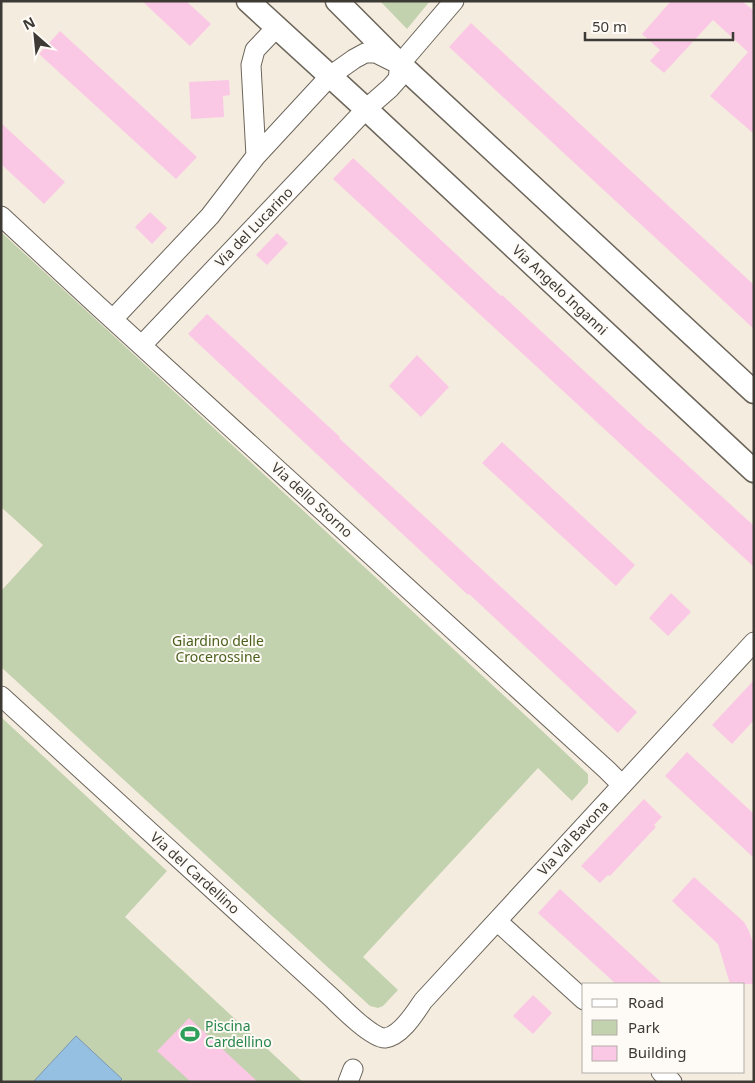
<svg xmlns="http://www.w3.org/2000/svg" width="755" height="1083" viewBox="0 0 755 1083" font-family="'Noto Sans',sans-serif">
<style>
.green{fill:#c3d2ae}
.water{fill:#96c0e2;stroke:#7b98ae}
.building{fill:#fac8e4}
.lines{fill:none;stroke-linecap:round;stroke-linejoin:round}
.minor-casing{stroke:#6c655a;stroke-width:21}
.tertiary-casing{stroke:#6c655a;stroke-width:25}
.minor{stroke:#fff;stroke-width:19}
.tertiary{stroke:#fff;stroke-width:22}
.labels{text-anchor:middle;stroke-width:4;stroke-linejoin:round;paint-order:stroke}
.street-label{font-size:14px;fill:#3d3a35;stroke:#fefaf5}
.park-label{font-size:14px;fill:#4a601d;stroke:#fefaf5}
.leisure-label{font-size:14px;fill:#27864d;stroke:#fefaf5;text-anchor:start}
</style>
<rect width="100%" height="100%" fill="#f5ece0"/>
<path class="green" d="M380,1h50l-23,28z
M1,232l537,495 50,47v9l-16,18 -34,-33 -175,189 35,33 -15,16 -5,2 -8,-2 -369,-339v-76l42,-46 -42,-38z
M1,717l166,154 -42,46 178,165h-302z"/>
<path class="water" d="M76,1036l46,43 -3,3h-86z"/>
<path class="building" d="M142,1h44l25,23 -21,22z
M671,1h71l12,10v123l-44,-38 38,-44 -35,-32 -49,53 -14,-12 10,-11 -18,-16z
M471,23l283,262v44l-305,-282z
M60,31l137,126 -21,22 -137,-125z
M229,80l1,15 -7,1 1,21 -33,2 -2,-37z
M1,123l64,59 -21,22 -43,-40z
M353,158l148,138 1,-1 147,136v-1l105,96v41l-421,-388z
M150,212l17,16 -15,16 -17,-17z
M277,233l11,10 -21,22 -11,-10z
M207,314l133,123 -1,1 298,274 -19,21 -149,-139 -1,1 -280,-261z
M417,355l32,32 -28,30 -32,-31z
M502,442l133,123 -19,21 -134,-123z
M671,593l20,19 -23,24 -19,-18z
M754,680v40l-22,24 -20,-19z
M687,752l67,62v44l-89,-82z
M644,799l18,18 -8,8 2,2 -46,49 -2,-1 -8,8 -19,-17z
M694,877l50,45 5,9 5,15v38h-24l-12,-40 -46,-43z
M560,889l103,95h-47l-78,-71z
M533,995l19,18 -19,21 -20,-18z
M189,1018l69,64h-67l-34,-31z"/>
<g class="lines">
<g class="minor-casing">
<path id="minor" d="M400,64l54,-63
M256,156l-5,-91 4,-15 21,-22
M1,216l97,90 509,464 15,15
M113,319l97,-103 46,-60 74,-80 24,-17 11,-6h11l20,10
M142,345l208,-219 16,-17 24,-21 8,-9 2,-15
M1,696l332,303c9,9 40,40 52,39 16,-2 30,-25 38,-37l331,-359
M497,921l87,79
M661,1072l11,10
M348,1082l5,-13"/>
</g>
<g class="tertiary-casing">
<path id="tertiary" d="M248,1l118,108 388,362
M337,1l63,63 354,328"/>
</g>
<use href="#minor" class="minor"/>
<use href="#tertiary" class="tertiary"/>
</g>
<defs>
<g id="stadium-bare" transform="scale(1.5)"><path d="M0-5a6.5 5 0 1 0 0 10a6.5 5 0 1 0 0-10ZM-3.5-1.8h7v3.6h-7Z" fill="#2e9e5b" stroke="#fefaf5" stroke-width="2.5" paint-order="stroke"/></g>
</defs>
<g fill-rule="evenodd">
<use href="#stadium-bare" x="190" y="1034"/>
</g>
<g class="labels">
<g class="street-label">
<text transform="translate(254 227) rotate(-46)" y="5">Via del Lucarino</text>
<text transform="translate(560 290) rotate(43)" y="5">Via Angelo Inganni</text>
<text transform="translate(312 500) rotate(42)" y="5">Via dello Storno</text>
<text transform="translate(573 838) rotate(-47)" y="5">Via Val Bavona</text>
<text transform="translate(195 873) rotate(42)" y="5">Via del Cardellino</text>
</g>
<g class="park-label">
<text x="218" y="646">Giardino delle<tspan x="218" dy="16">Crocerossine</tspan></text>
</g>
<g class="leisure-label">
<text x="205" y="1031">Piscina<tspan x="205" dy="16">Cardellino</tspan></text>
</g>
</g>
<rect width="755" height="1083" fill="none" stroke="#3d3a35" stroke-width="5"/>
<rect x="582" y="983" width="162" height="90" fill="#fefaf5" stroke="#b1ada8"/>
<rect x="592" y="999" width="25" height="8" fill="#ffffff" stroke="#b1ada8"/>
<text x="628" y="1008" font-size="15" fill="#3d3a35">Road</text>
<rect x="592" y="1020" width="25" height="15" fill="#c3d2ae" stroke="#b1ada8"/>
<text x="628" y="1033" font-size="15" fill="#3d3a35">Park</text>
<rect x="592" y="1046" width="25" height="15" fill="#fac8e4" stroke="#b1ada8"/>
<text x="628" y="1058" font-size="15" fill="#3d3a35">Building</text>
<g transform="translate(35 35) rotate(333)" stroke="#fefaf5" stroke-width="4" paint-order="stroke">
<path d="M0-4L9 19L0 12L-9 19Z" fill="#3d3a35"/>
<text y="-8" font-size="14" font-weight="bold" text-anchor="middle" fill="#3d3a35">N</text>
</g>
<path d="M585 32v8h148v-8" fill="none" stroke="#3d3a35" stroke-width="2.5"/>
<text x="592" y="32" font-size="15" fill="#3d3a35" stroke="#fefaf5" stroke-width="4" paint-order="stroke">50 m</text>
</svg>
